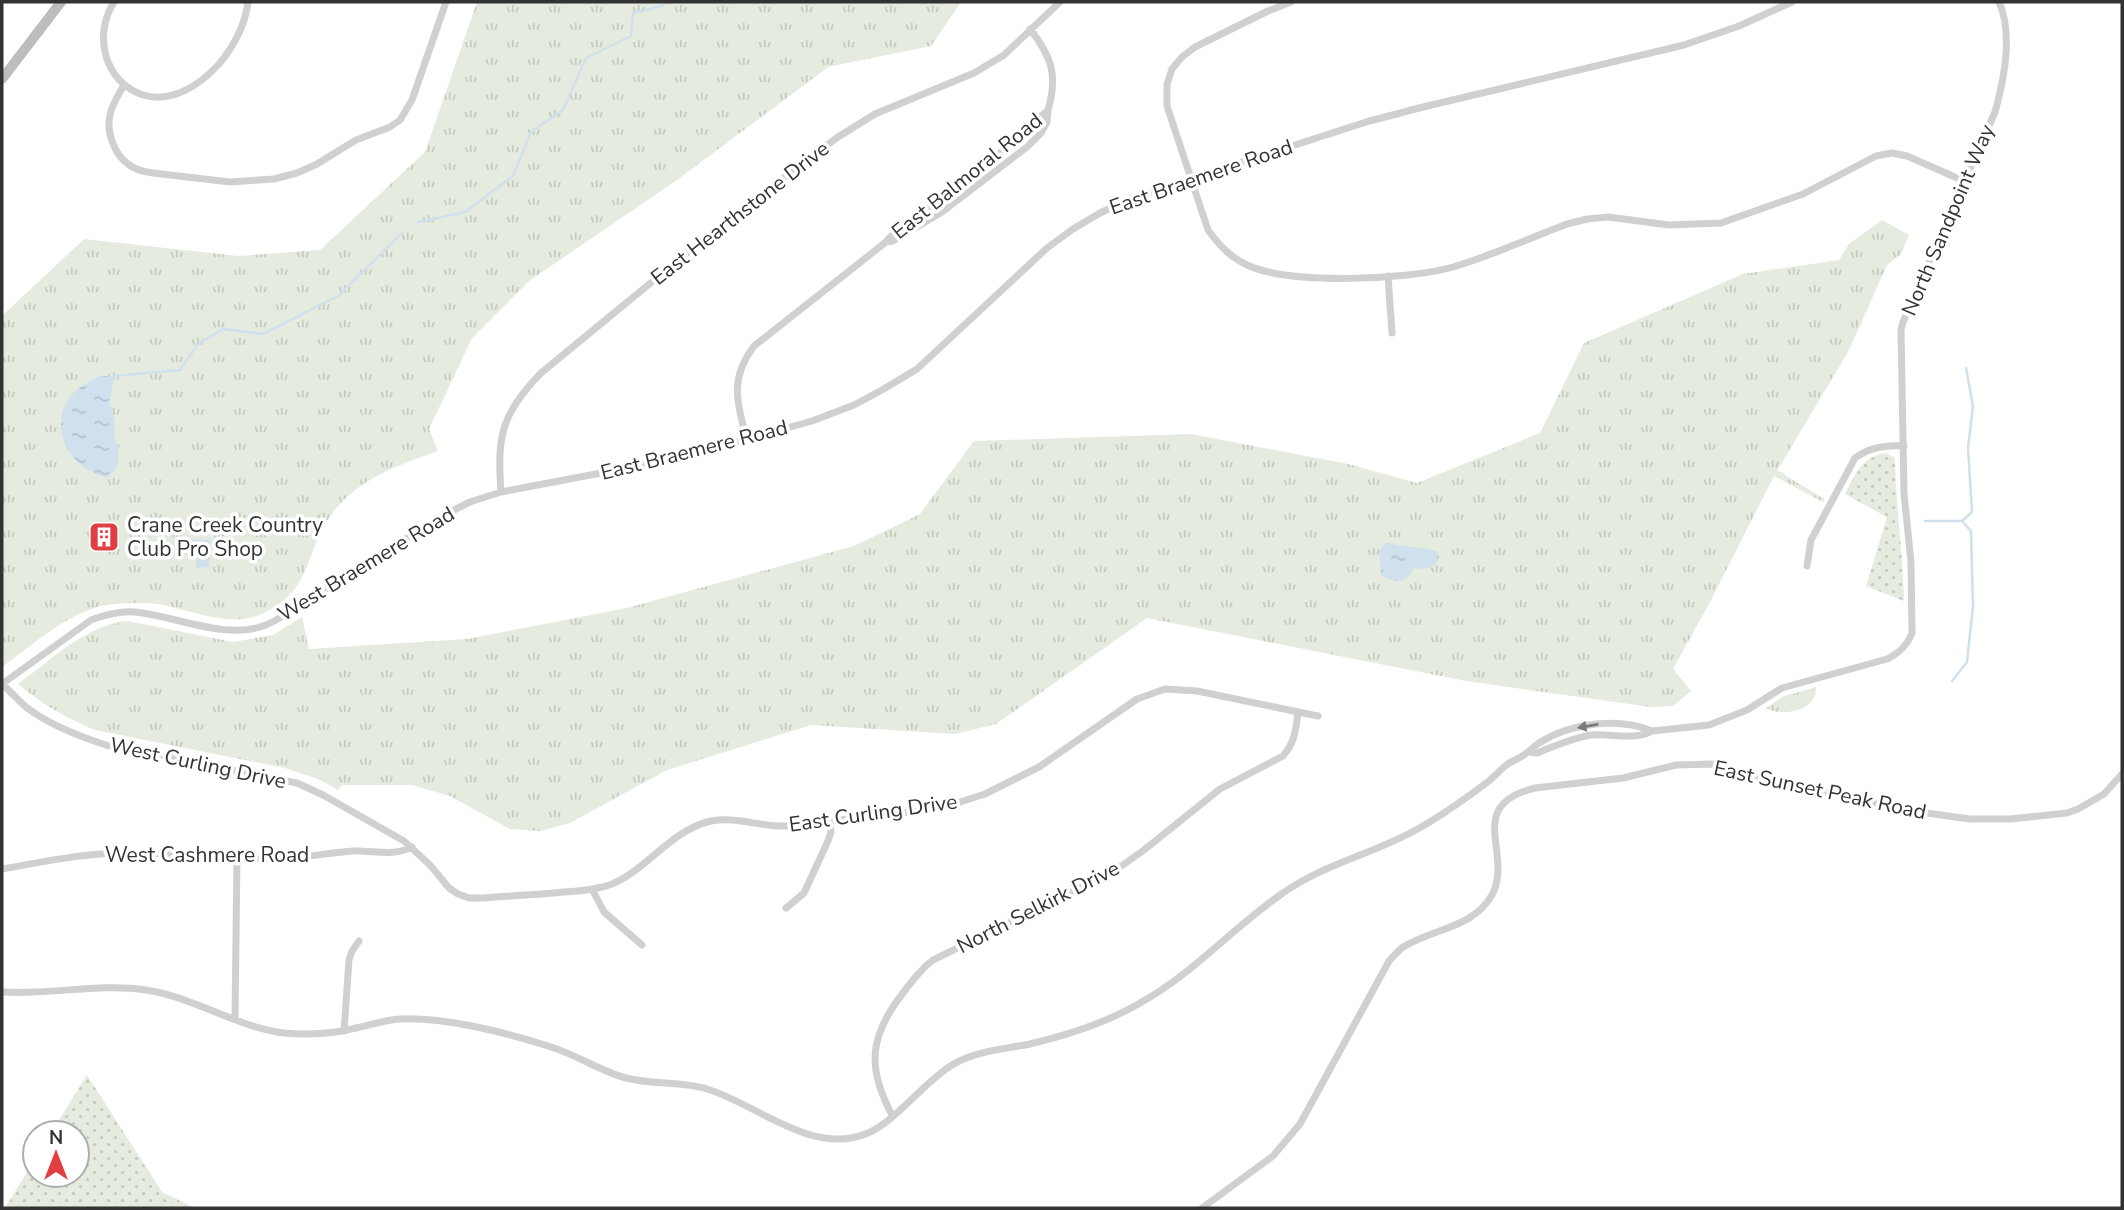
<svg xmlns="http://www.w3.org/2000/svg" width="2124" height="1210" viewBox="0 0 2124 1210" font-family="'Nunito Sans',sans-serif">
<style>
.grass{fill:url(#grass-tufts)}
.park{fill:url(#park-dots)}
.water{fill:url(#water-ripples)}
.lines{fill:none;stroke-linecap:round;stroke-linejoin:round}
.stream{stroke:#d0e0ed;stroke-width:2.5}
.street{stroke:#d0d0d0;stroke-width:7}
.secondary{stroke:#bdbdbd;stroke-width:10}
.oneway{fill:#7a7a7a}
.labels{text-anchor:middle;stroke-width:7;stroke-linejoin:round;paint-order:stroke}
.street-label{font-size:21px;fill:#333;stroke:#fff}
.poi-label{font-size:21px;fill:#333;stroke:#fff;text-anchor:start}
</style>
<defs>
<pattern id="grass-tufts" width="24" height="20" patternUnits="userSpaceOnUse" patternTransform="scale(1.75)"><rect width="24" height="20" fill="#e5ebdf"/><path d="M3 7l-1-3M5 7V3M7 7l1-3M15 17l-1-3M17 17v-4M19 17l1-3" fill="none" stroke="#c5cac0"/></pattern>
<pattern id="park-dots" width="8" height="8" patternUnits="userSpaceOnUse" patternTransform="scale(1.75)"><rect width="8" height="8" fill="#e5ebdf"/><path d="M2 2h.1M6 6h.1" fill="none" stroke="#c5cac0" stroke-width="1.8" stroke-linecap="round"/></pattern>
<pattern id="water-ripples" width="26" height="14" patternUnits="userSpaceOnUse" patternTransform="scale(1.75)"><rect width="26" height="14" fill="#d0e0ed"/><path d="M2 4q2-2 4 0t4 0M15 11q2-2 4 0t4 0" fill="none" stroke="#b3c1cc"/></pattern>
</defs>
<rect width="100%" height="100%" fill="#fff"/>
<path class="grass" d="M477,2h484l-30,44 -103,21 -151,113 -148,101 -57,57 -43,91 9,22c-39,14 -77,26 -104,60 -30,37 -19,78 -70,102 -38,18 -77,-7 -115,-10 -11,-1 -38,1 -48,3 -34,8 -70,40 -99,61v-351l82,-77 154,17 82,-6 105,-98z
M1882,220l27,15 -8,19 -14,11 -39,87 -71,119 5,1 4,4 39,23 -2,3 -49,-26 -64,126 -37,67 18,22 -18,15 -22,1 -185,-26 -319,-63 -151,106 -41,10 -144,-9 -144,45 -97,53 -30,8 -30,-2 -60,-33 -38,-11h-70l-4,5 -20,-11 -33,-11 -190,-38c-29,-12 -53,-26 -77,-46 32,-23 69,-60 110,-63l105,21 40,-7 29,-18 7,32 158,-10 160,-31 227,-62 66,-32 54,-73 217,-7 157,30 69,19 123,-50 44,-90 159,-69 96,-14 10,-16z
M1816,687c0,6 -1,12 -6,16 -10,10 -32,12 -44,5l16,-11z"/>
<path class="park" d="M1886,453l9,5v3c1,47 8,93 9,140l-38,-15 21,-69 -42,-23c10,-19 17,-38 41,-41z
M87,1075l75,117 33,16h-190l30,-49v16h42v-42h-26z"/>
<path class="water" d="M99,376h15l-4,25 5,23 -1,14 5,10 -2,18 -8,11c-34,-4 -59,-41 -43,-74 6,-13 21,-20 33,-27z
M181,539l29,1 -1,27 -13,1 1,-15 -17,1z
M1387,542c17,6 34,4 51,10l1,7c-7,10 -13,10 -25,9 -11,18 -15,14 -33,8l-2,-25z"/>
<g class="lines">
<path class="stream" d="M419,222l46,-10 48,-36 18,-44 32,-22 23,-52 45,-22 2,-23 29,-7 3,-4
M114,376l66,-6 18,-26 25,-15 40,5 75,-38 65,-64
M1925,521h37l10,-9 -4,-64 5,-42 -7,-38
M1952,681l15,-19 6,-56 -2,-75 -9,-10"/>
<path class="street" d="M114,2c-21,33 -10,80 29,93 29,9 58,-11 76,-31 15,-18 26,-38 29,-62
M1291,2l-23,9 -73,36 -13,10 -10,12 -5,15v22l41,124c11,15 22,27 39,35 43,20 160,15 206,2 38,-11 77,-29 114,-43l20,-5 21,-2 61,8 52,-2 82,-29 73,-38 16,-3 15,3 57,25
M1030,29c22,28 28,47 18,81
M124,85c-5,9 -12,19 -14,30 -4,16 4,39 18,49 7,6 17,8 25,9l77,9 44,-3 23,-6 20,-9 39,-24 34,-13 10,-7 12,-20 34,-98
M1388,276l4,57
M747,440c-10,-38 -18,-61 7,-94l132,-104 4,-5 143,-109 6,-10 9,-8 -1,12 -6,11 -14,14 -85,65 -49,29 -7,1
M501,492c-4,-56 0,-78 40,-119l174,-143 123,-93 37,-23 99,-41 30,-18 56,-53
M1807,566l4,-26 44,-82c15,-11 31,-13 49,-12
M2,684l89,-64c14,-5 28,-9 43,-8 39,3 90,28 129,14 9,-3 17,-8 24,-13l159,-99 24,-12 31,-10 174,-33 137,-38 42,-16 28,-15 35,-21 130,-121 26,-19 27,-16 29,-14 237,-77 57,-15 261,-62 55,-19 53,-24
M2,684c8,7 16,16 24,23 23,18 52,29 80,38l191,38 26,12 81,46 26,24 19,23 9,6 11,4h15c24,-2 47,-3 70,-5 19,-2 40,-2 58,-9 37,-16 59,-54 99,-63 24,-5 50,6 75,5l135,-15 30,-6 34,-11 54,-27 98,-68 28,-10 32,2 121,25
M1530,752l7,1c18,-7 35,-15 54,-18 19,-2 44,6 61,-4l57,-6 38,-15 35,-22 105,-29c12,-6 20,-13 25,-26l-1,-71 -7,-69 -3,-163 2,-8 92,-210c9,-32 18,-79 4,-110
M2,869c40,-7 81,-16 122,-16 48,-1 97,5 145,6 29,0 57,-6 85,-8 20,-1 39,6 58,-4
M592,889l12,23 38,33
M786,908l18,-15 24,-52 3,-9 -1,-10
M2,992c48,3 97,-9 144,-2 48,7 90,37 138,43 21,2 43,1 63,-3 18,-3 36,-10 53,-11 45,-2 109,14 151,28 26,8 49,24 75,31 27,7 55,3 81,11 50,15 106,68 161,44 28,-12 56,-51 84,-68 22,-14 53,-16 78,-21 38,-9 76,-21 110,-41 53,-29 93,-76 143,-110 39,-28 89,-39 131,-62 26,-14 51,-32 75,-50 7,-6 13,-13 20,-18 4,-2 13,-6 16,-9 5,-3 9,-8 14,-11 31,-20 78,-26 113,-12
M235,1019l2,-162
M344,1031l5,-71 3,-9 7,-10
M892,1115c-26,-48 -22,-80 11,-122 9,-12 18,-24 30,-33l180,-88 31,-22 76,-61 63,-33c12,-14 13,-27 15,-44
M1202,1208l71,-52 27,-32 89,-163c5,-5 10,-12 16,-15 30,-18 68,-18 87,-51 22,-42 -29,-89 43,-107l88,-10 53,-13 37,-1 50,14 142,32 65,9h40l57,-6 11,-4 26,-15 18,-20"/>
<path class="secondary" d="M2,79l59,-77"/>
</g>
<defs><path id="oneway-solid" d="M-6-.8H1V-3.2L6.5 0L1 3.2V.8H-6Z" transform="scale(1.75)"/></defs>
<use class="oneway" href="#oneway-solid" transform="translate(1588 726) rotate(170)"/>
<defs>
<g id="building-square" transform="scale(1.575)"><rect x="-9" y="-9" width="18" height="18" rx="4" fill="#e03e41" stroke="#fff"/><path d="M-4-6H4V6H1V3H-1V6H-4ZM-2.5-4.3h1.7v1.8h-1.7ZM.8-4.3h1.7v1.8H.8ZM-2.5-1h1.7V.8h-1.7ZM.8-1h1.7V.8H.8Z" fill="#fff"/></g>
</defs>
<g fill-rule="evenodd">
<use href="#building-square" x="104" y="537"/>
</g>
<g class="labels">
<g class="street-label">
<text transform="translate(967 176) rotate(-39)" y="7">East Balmoral Road</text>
<text transform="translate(1201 177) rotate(-19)" y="7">East Braemere Road</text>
<text transform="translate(740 213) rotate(-38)" y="7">East Hearthstone Drive</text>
<text transform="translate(1948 220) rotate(-67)" y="7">North Sandpoint Way</text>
<text transform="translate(694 450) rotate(-14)" y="7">East Braemere Road</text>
<text transform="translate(366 564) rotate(-31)" y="7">West Braemere Road</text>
<text transform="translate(198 763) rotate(12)" y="7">West Curling Drive</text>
<text transform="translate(1820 790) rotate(12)" y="7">East Sunset Peak Road</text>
<text transform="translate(873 813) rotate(-8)" y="7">East Curling Drive</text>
<text x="207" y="862">West Cashmere Road</text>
<text transform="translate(1038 907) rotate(-27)" y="7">North Selkirk Drive</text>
</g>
<g class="poi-label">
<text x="127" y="532">Crane Creek Country<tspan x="127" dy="24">Club Pro Shop</tspan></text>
</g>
</g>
<rect width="2124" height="1210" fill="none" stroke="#333333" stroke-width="7"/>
<g transform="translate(56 1154)"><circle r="33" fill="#ffffff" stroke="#adadad" stroke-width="2"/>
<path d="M0-5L12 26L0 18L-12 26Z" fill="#e03e41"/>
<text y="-10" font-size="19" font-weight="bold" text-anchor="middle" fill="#333333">N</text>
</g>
</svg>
